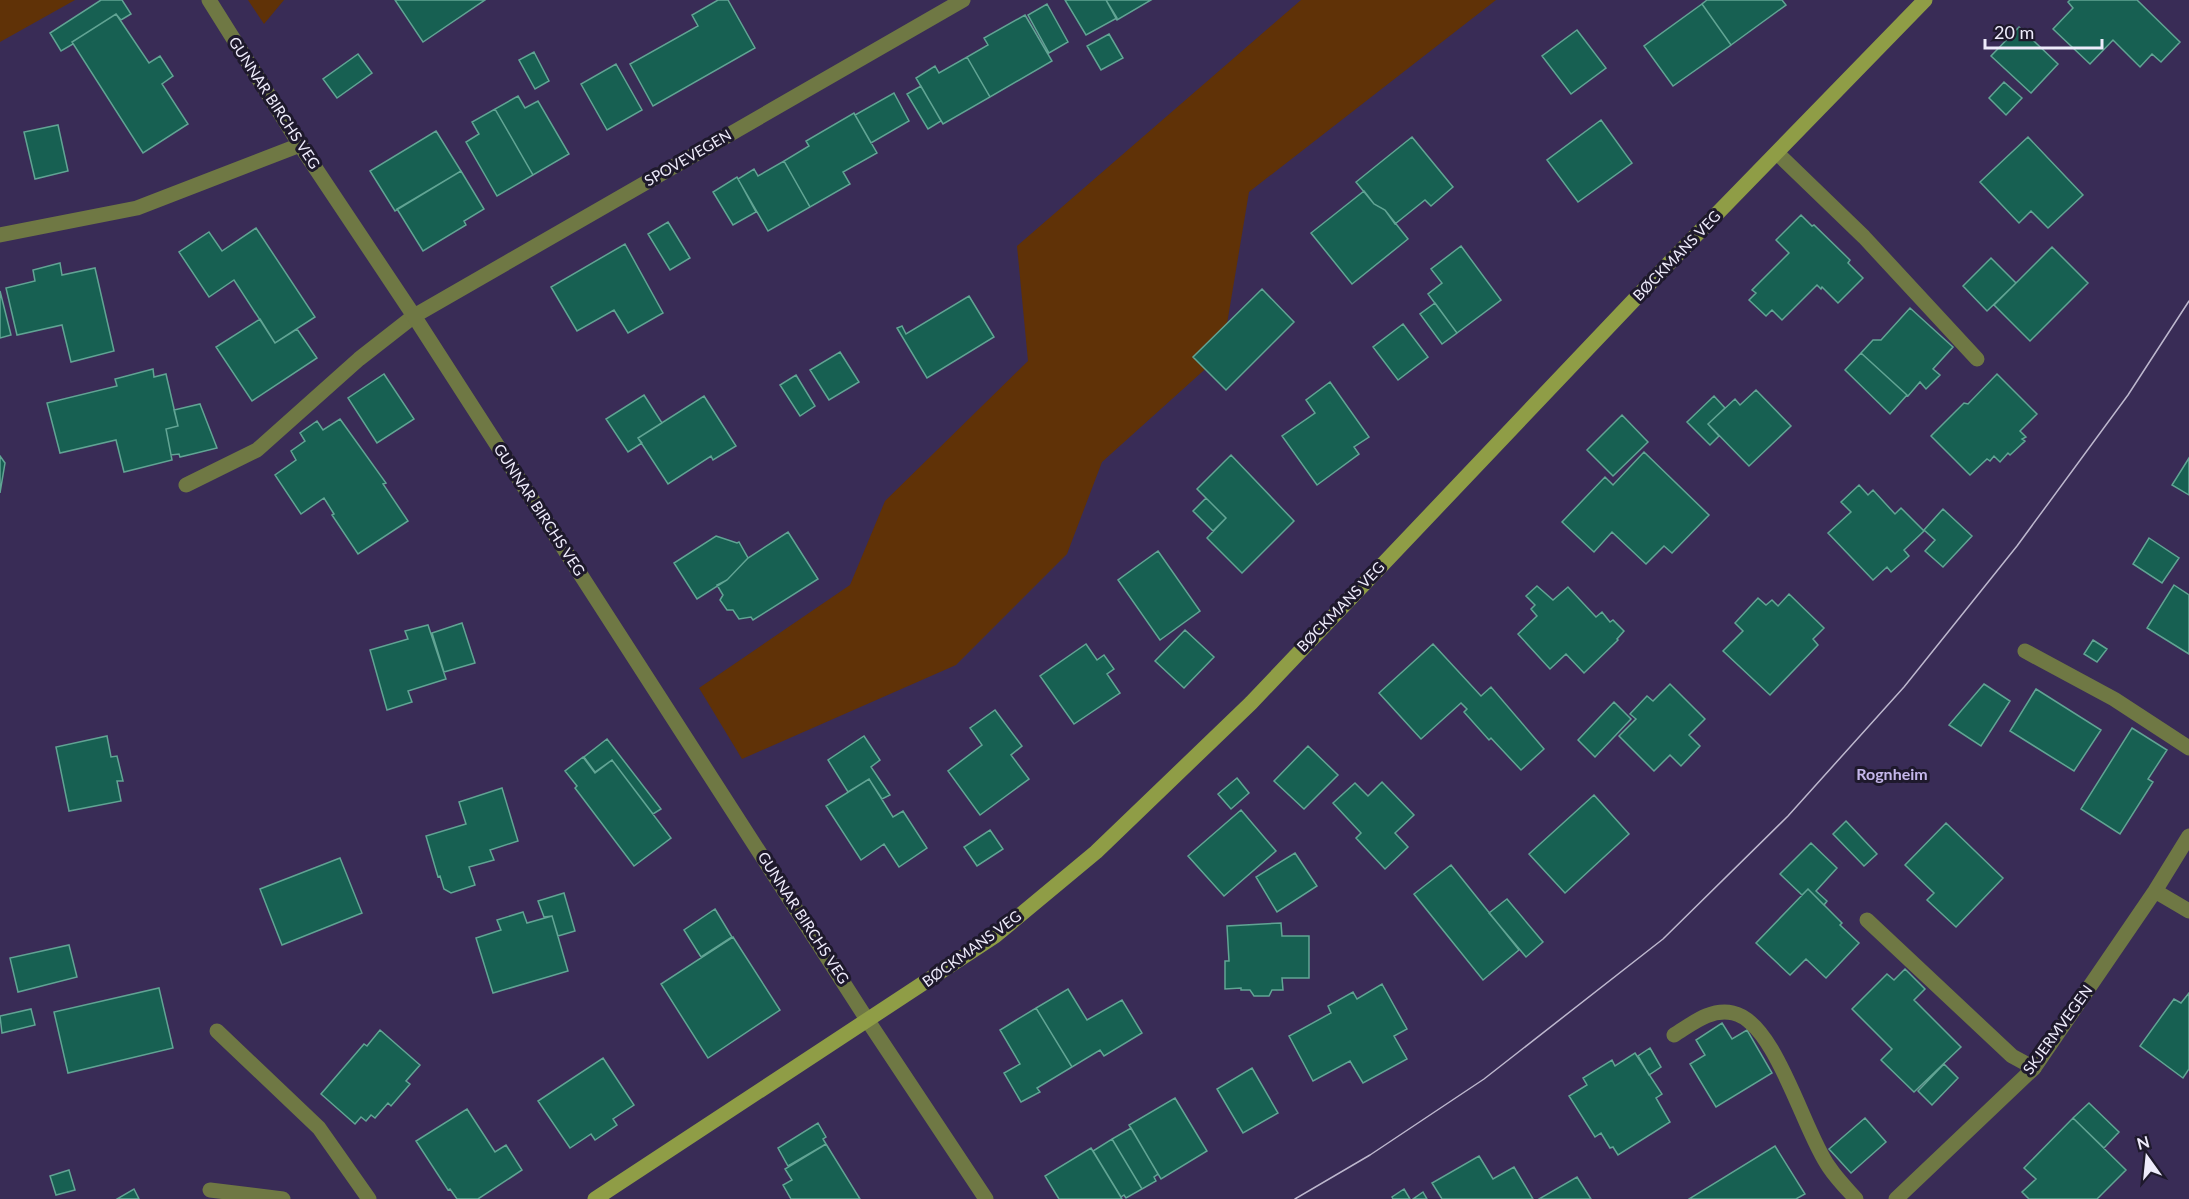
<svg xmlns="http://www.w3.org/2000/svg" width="2189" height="1199" viewBox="0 0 2189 1199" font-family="Lato,sans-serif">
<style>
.green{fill:#603207}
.building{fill:#176052;stroke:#61a494;stroke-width:1.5}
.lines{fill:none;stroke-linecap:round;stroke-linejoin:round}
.lane{stroke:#6f7844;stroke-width:15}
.street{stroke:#6f7844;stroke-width:15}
.secondary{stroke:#8f9d46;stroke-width:15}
.tram{stroke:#bdb7ce;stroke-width:1.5}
.labels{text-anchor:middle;stroke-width:6;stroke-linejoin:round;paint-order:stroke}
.street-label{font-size:15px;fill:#eeebfb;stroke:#1e192c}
.neighbourhood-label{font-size:16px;font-weight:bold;fill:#c5b7eb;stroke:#1e192c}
</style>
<rect width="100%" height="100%" fill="#392c56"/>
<path class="green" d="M0,0h75l-75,42z
M248,0h36l-20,24z
M1301,0h195l-247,192 -27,162 -120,108 -35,92 -111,111 -214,94 -43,-71 151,-103 35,-84 143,-140 -11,-115z"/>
<path class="building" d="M101,0h21l9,14 -10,6 -5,-6 -44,28 1,2 -12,7 -11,-18z
M395,0h90l-62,42z
M718,0h10l27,48 -102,58 -23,-42 68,-38 -6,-11z
M1065,0h41l11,18 -31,17z
M1106,0h45l-34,20z
M1707,0h75l4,5 -55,40 -29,-41z
M2070,0h67l43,42 -19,20 -9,-8 -12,13 -27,-27 -23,24 -37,-35 20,-21 -5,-6z
M1047,4l21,38 -19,11 -21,-38z
M1702,4l29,41 -58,41 -29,-40z
M116,14l33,49 11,-7 13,20 -11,8 26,40 -45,29 -71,-111z
M1025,15l27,46 -62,36 -23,-40 21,-12 -4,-7z
M2019,27l39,37 -27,29 -40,-37z
M1577,30l29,38 -35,26 -29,-38z
M1109,34l14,24 -22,12 -14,-24z
M534,52l15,29 -14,8 -16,-29z
M358,54l14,19 -35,25 -14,-19z
M967,57l23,40 -47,27 -27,-46 19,-12 4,7z
M616,64l26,46 -35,20 -26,-46z
M2004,82l18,16 -16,17 -17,-17z
M921,86l20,35 -13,8 -21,-35z
M894,93l15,28 -38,22 -16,-28z
M518,96l7,12 13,-7 31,53 -36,21 -38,-66z
M495,109l38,66 -36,21 -31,-54 13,-8 -7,-12z
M854,113l23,40 -34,19 7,12 -40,23 -26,-46 25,-15 -3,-5z
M1601,120l31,43 -54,39 -31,-42z
M58,125l10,46 -33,8 -11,-47z
M436,131l25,40 -66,40 -25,-40z
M1412,137l41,50 -22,19 -6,-6 -30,24 -10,-14 -11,-6 -18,-22z
M2028,137l55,58 -35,33 -17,-17 -12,12 -39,-41z
M784,161l26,46 -42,24 -30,-52 16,-10 4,7z
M461,171l23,38 -20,12 2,4 -43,26 -26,-42z
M737,177l19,35 -23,13 -20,-33z
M1364,191l10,13 11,6 23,29 -56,45 -41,-51z
M1801,215l11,11 2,-1 36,35 -2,3 15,15 -25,25 -16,-16 -1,2 -4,-4 -35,35 -10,-10 -6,6 -17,-16 7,-7 -4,-3 37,-37 -13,-13z
M668,222l22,36 -20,12 -22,-36z
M256,228l59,89 -40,26 -41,-63 -25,17 -30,-45 30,-20 13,19z
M625,244l38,69 -35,20 -14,-23 -37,21 -26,-44z
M1461,246l40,54 -44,33 -29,-39 14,-11 -11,-14z
M2052,247l36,36 -58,58 -36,-36z
M1991,258l25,25 -29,28 -24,-25z
M60,263l2,12 33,-7 19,83 -43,11 -9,-37 -45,10 -11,-47 29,-7 -2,-11z
M1262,289l32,33 -68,68 -33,-33z
M0,291l11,44 -11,3z
M969,296l25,41 -67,41 -30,-50 5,-2 4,8z
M1435,303l22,30 -15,11 -22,-30z
M1910,308l43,39 -20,22 7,6 -14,14 -6,-7 -12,14 -47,-43 12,-13h8z
M260,319l15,24 22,-14 20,29 -65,43 -36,-54z
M1403,324l25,33 -30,23 -25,-33z
M840,352l19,30 -30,18 -19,-30z
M1861,353l46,42 -17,19 -45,-44z
M153,369l1,8 12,-3 12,52 -12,3 6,31 -48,12 -8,-32 -56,13 -13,-50 70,-17 -2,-7z
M384,374l30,45 -37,24 -29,-45z
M1997,374l40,40 -17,17 6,6 -4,2 3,2 -15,14 -2,-2 -8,9 -6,-6 -4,5 -3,-2 -17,16 -39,-39 33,-33 4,1z
M796,375l19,31 -15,10 -20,-31z
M1330,382l39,55 -15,10 5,7 -42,31 -35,-49 33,-23 -9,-13z
M1756,390l35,36 -42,40 -41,-42 27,-25 5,6z
M644,395l18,28 -24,15 4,5 -14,9 -22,-33z
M704,396l32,50 -23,14 -2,-4 -43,28 -30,-46z
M1714,396l11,12 -17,16 11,12 -9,9 -23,-23z
M200,404l17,44 -37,9 -1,-3 -8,1 -5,-26 12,-3 -4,-16z
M1622,415l26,27 -35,34 -26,-26z
M340,419l46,64 -3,1 25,37 -50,33 -26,-39 2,-1 -10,-16 -23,16 -26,-39 21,-15 -5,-9 14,-10 -5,-8 17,-12 6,9z
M1644,452l65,63 -37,38 -8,-7 -18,18 -34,-32 -18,20 -32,-30 43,-45 8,8z
M1231,455l63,66 -52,52 -35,-35 19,-20 -29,-29z
M0,456l5,7 -5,30z
M2189,458v37l-17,-10z
M1859,485l9,10 5,-5 22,24 6,-6 23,23 -20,19 5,6 -18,16 -4,-5 -14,13 -45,-47 23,-21 -10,-10z
M1206,498l20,20 -13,13 -20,-20z
M1943,509l29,27 -29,31 -18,-16 10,-11 -11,-10z
M788,532l30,47 -65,41 -2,-3 -12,2 -6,-9h-6l-7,-10 3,-5 -6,-10 10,-5 21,-22z
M716,536l21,7 2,-1 9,16 -21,22 -30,19 -23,-36z
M2149,538l30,20 -17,25 -29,-19z
M1158,551l42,60 -40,29 -42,-60z
M2174,585l15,10v59l-42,-26z
M1537,586l16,14 15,-13 28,30 6,-5 8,10 3,-2 11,11 -7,8 1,1 -34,33 -18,-19 -16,15 -32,-35 19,-18 -6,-7 4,-4 -9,-9z
M1789,594l35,34 -11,11 5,6 -48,50 -47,-44 20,-20 -8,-8 23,-25 8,7 6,-5 6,6z
M462,623l13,40 -31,9 -12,-39z
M428,625l18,54 -38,12 4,11 -25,8 -17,-60 38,-11 -3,-8z
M1185,630l29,27 -30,31 -29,-27z
M2093,640l14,9 -10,13 -13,-8z
M1086,644l11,16 7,-5 10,14 -7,5 13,19 -46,31 -34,-48z
M1433,644l48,52 10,-9 53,62 -23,21 -30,-32 -2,2 -25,-28 3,-3 -6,-6 -40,36 -42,-46z
M1670,684l35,35 -16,16 11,11 -19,20 -11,-11 -16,16 -35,-35 17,-17 -6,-5 17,-18 6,5z
M1984,684l26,17 -29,45 -32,-21z
M2036,689l65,41 -27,41 -64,-40z
M1614,702l17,17 -36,38 -17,-17z
M995,710l27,36 -11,9 18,24 -49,36 -32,-44 34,-26 -12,-17z
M2132,728l35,22 -19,29 5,3 -33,52 -39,-25z
M107,736l4,21 6,-1 6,25h-6l4,20 -52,10 -13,-64z
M864,736l16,24 -9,7 19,28 -8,4 -13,-20 -21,13 -20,-32z
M607,739l54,70 -8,5 -41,-54 -17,12 -11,-15z
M1308,746l30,29 -34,34 -30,-28z
M583,757l12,16 17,-13 59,78 -37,28 -59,-78 2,-2 -12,-15z
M1237,778l12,15 -18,16 -13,-15z
M869,779l24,38 10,-6 24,37 -28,19 -15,-23 -23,16 -35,-54z
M1382,782l32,33 -19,18 13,14 -23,22 -29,-31 5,-5 -28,-30 22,-20 13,13z
M502,788l16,53 -28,9 4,10 -25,7 6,18 -24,8 -7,-4 -4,-13 -2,1 -12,-41 40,-12 -7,-22z
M1594,795l35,39 -64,59 -36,-39z
M1241,810l35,41 -52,45 -36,-40z
M1846,821l31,33 -13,12 -31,-32z
M1946,823l57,55 -47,49 -29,-27 7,-7 -29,-28z
M990,830l13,19 -26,17 -13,-19z
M1811,843l26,25 -21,23 11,10 -3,4 -16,-16 -6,6 -22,-21z
M1295,853l22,33 -40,26 -21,-35z
M340,858l22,55 -80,32 -22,-56z
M1451,865l68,85 -36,30 -69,-86z
M1808,889l34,34 -2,2 19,18 -33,35 -20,-19 -16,16 -34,-32z
M564,893l11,38 -17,5 -6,-20 -8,1 -6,-16z
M1507,899l36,43 -17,15 -37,-44z
M715,909l17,28 -31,20 -17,-27z
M523,912l4,11 25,-7 16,55 -75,22 -17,-55 25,-8 -4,-10z
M1281,923l1,13h27v42h-27l1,12h-11l-3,6h-15l-4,-6h-9v-2l-16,1v-28h4l-2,-35z
M733,937l47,73 -72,48 -47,-74z
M69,945l8,32 -59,15 -8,-34z
M1905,969l20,20 -11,11 47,47 -47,45 -33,-32 11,-11 -40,-40 35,-35 7,6z
M1382,984l25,45 -13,7 13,23 -44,24 -13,-22 -37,20 -24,-45 42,-23 -3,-7 25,-14 4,7z
M159,988l14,60 -105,25 -14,-61z
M1068,989l19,31 35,-20 20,33 -38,23 -4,-6 -28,17 -36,-59z
M2189,993v76l-6,9 -43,-32 34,-47 7,4z
M1036,1008l36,59 -35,21 3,4 -19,10 -17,-29 16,-9 -20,-34z
M31,1009l4,16 -33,8 -2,-17z
M1722,1023l10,16 15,-9 25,43 -56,34 -26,-43 15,-9 -9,-15z
M380,1030l40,35 -14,16 4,3 -19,22 -3,-3 -13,15 -4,-3 -5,6 -5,-4 -6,7 -34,-30 43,-50 3,2z
M1650,1048l11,19 -12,8 -11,-19z
M1635,1053l27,41 -6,4 14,24 -52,33 -5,-8 -3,1 -9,-15 -6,4 -26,-41 18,-11 -4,-7 29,-18 3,6z
M603,1058l31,47 -21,14 4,6 -22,15 -4,-6 -21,14 -32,-47z
M1944,1064l14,14 -26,27 -14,-14z
M1252,1068l26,45 -35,20 -26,-44z
M1175,1098l32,53 -46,28 -32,-54z
M2089,1103l30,29 -15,16 -31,-30z
M467,1109l28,43 11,-7 16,25 -44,29h-21l-7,-10 -2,1 -32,-49z
M1865,1118l21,24 -35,31 -22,-24z
M2073,1118l53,52 -29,29h-68l-7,-7 14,-13 -12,-11z
M818,1123l8,14 -3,2 3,5 -38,22 -10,-18z
M1131,1128l27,46 -4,3 2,4 -14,8 -30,-50z
M1112,1139l30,50 -16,9 -2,-3 -3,2 -28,-46z
M826,1144l34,55h-69l-8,-14 9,-5 -7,-11z
M1775,1146l30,48 -9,5h-107z
M1091,1148l31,51h-63l-14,-23z
M1479,1156l14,23 21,-12 19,32h-91l-10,-16z
M69,1170l6,20 -19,5 -6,-19z
M1577,1177l14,22h-52z
M134,1189l5,10h-22z
M1404,1189l6,10h-17l-1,-2z
M1423,1192l4,7h-14z"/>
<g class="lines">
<path class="lane" d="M1777,153l87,84 113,122
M186,485l71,-35 102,-91 55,-43
M2025,651l89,48 75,49
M1867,920l145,136 22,12
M868,1021l118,178
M217,1031l102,97 50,71
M1674,1035c18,-11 36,-27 59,-22 43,9 71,120 96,154 8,12 18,22 27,32
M210,1190l73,9"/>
<path class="street" d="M209,0l91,145 114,171 454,705
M0,235l137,-27 163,-63
M414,316l549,-316
M2155,891l34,20
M1896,1199l138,-131 121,-177 34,-55"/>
<path class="secondary" d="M595,1199l400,-263 101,-84 155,-149 421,-443 253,-260"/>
<path class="tram" d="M1295,1199l75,-44 114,-76 179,-140 125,-123 116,-129 113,-141 111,-151 61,-94"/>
</g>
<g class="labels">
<g class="street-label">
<text transform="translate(274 103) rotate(57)" y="5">GUNNAR BIRCHS VEG</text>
<text transform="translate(688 158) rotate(-30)" y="5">SPOVEVEGEN</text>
<text transform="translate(1677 256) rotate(-46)" y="5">BØCKMANS VEG</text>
<text transform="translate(539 510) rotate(57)" y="5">GUNNAR BIRCHS VEG</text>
<text transform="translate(1341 607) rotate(-46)" y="5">BØCKMANS VEG</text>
<text transform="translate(803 918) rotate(57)" y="5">GUNNAR BIRCHS VEG</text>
<text transform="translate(972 949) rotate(-36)" y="5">BØCKMANS VEG</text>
<text transform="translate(2058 1030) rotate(-54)" y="5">SKJERMVEGEN</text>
</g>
<g class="neighbourhood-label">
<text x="1892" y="780">Rognheim</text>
</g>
</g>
<g transform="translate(2147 1157) rotate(345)" stroke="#1e192c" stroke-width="4.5" paint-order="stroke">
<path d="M0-4.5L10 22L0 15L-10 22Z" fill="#eeebfb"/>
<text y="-9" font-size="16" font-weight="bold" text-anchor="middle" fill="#eeebfb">N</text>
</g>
<path d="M1985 39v9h117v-9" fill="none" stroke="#eeebfb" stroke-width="3"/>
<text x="1994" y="39" font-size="18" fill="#eeebfb" stroke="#1e192c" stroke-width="4.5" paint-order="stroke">20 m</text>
</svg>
